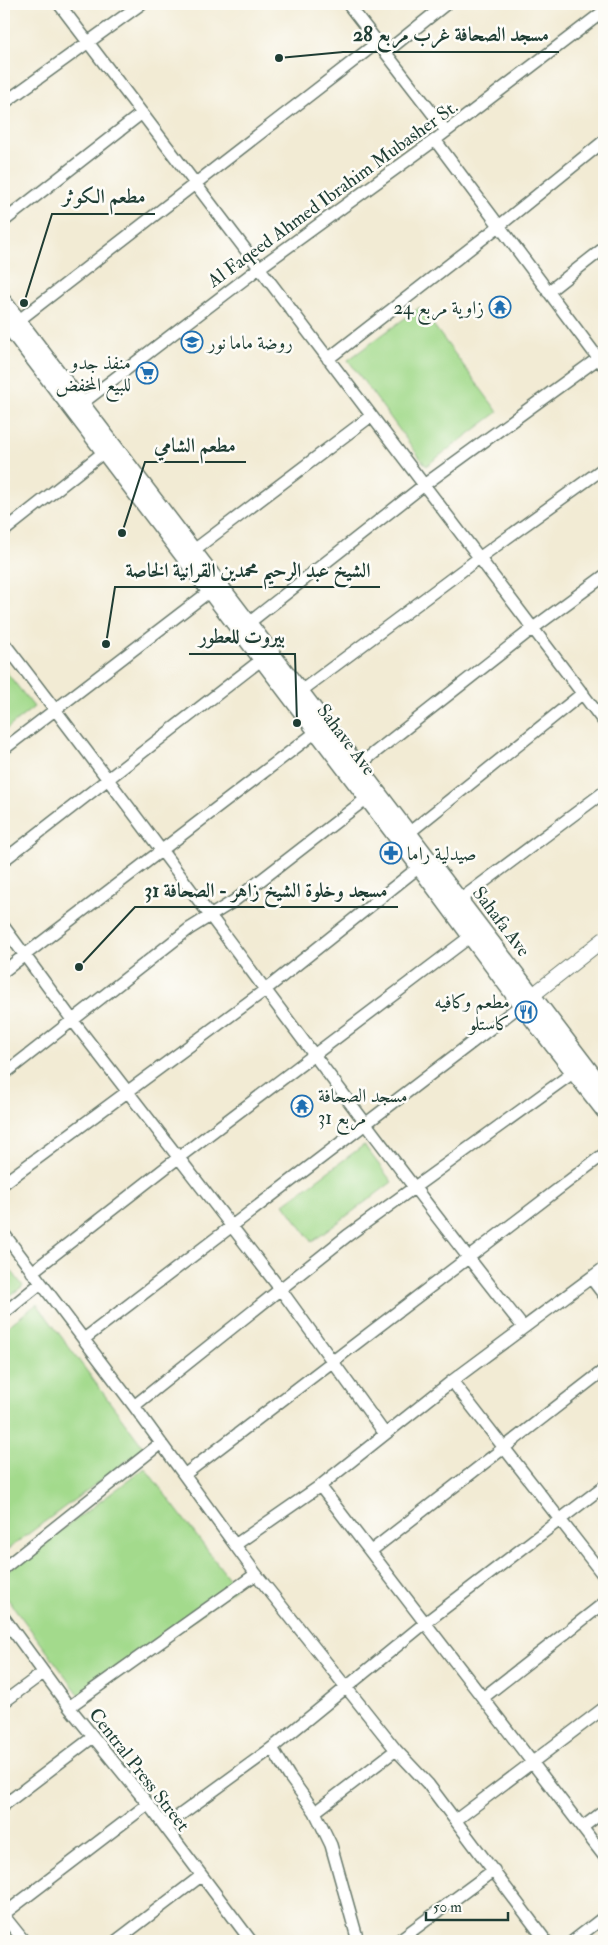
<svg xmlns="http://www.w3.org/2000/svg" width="608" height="1945" viewBox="0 0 608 1945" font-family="'IM FELL Double Pica',Amiri,serif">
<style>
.green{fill:#a3da8c;stroke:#618c60}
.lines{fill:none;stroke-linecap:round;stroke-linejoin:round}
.minor-casing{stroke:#697a6c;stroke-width:14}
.tertiary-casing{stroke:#697a6c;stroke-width:16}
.secondary-casing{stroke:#697a6c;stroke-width:18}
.minor{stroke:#fff;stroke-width:11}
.tertiary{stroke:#fff;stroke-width:14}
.secondary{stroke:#fff;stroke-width:15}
.labels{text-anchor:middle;stroke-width:5;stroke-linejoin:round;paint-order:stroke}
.street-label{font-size:19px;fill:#1f3d34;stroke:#fdfcf7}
.poi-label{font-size:19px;fill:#1f3d34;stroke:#fdfcf7;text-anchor:end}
.leader{fill:none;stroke:#1f3d34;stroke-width:2}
.callout-dot{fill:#1f3d34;stroke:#fdfcf7;stroke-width:2}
.callout-label{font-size:20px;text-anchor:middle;font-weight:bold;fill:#1f3d34;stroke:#fdfcf7;stroke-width:5;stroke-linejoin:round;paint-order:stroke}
</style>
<rect width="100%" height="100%" fill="#fdfcf7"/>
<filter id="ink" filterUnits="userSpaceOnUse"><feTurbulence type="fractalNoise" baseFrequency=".02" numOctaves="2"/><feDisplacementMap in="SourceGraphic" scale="10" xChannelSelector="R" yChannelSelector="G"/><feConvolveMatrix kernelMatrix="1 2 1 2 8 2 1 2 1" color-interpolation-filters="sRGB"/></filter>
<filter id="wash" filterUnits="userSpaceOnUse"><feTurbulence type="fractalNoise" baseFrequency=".0096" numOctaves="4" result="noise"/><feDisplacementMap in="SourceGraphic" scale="20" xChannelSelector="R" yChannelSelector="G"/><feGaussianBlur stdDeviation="1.12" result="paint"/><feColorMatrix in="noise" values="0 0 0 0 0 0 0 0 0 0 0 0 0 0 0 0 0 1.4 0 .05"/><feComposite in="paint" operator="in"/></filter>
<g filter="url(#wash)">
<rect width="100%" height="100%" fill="#f2ebd4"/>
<path class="green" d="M420,307l78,105 -72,54 -78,-106z
M4,669l30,38 -30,24z
M364,1145l28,37 -80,60 -28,-38z
M4,1261l19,25 -19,14z
M37,1304l107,144 -140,104v-223z
M145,1468l91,120 -152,113 -80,-107v-21z"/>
</g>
<g filter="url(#ink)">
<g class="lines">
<g class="minor-casing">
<path id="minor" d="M59,4l545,718
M348,4l98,127
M386,52l60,-48
M4,103l137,-99
M435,140l169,226
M4,221l138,-108
M548,292l56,-44
M18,321l360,-279
M328,359l171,-133 105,-85
M76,408l183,-140 176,-128 169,-129
M4,531l100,-79
M194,550l177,-134
M250,622l174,-137 180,-131
M4,643c175,226 341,460 519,684
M301,691l178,-133 125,-90
M4,749l206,-158
M359,765l173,-136 72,-53
M410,832l173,-139
M4,860l257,-200
M461,899l143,-107
M4,927l69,94 208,269 104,144
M4,971l312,-239
M4,1074l185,-145 45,-28 133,-103
M4,1183l261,-193 154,-123
M4,1234l130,172 122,168 140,176 32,34 118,157
M32,1272l146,-114 293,-222
M591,1278l13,17
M4,1313l37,-30
M84,1339l437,-334
M452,1381l152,195
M134,1406l213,-170 227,-164
M184,1475l420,-321
M320,1486l284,370
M235,1545l85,-59 132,-105 152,-113
M371,1551l233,-181
M4,1568l157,-125
M4,1618l65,89 79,97 103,137
M484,1697l120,-94
M4,1702l39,-29
M69,1707l187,-133
M272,1748l17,28 26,36 16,33 27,96
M4,1805l89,-68
M315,1812l81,-62
M456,1820l148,-112
M165,1826l107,-78 153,-125 179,-137
M583,1827l21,-16
M4,1914l144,-110
M4,1916l20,25
M116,1941l85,-65
M398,1941l96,-71
M573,1941l31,-24"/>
</g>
<g class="tertiary-casing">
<path id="tertiary" d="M524,1002l80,-63"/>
</g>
<g class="secondary-casing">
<path id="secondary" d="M4,302l600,787
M4,320l415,547 102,138 83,106"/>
</g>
<use href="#minor" class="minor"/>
<use href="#tertiary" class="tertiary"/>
<use href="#secondary" class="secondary"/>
</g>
</g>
<defs>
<g id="temple-ring" transform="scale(1.125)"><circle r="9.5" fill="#fdfcf7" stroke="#1f6fb2" stroke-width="1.5"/><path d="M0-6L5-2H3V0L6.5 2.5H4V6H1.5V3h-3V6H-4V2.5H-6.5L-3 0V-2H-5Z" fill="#1f6fb2"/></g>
<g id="school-ring" transform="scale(1.125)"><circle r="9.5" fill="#fdfcf7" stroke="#1f6fb2" stroke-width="1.5"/><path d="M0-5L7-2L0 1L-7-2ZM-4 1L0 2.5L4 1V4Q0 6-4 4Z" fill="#1f6fb2"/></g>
<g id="supermarket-ring" transform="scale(1.125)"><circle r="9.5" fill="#fdfcf7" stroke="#1f6fb2" stroke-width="1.5"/><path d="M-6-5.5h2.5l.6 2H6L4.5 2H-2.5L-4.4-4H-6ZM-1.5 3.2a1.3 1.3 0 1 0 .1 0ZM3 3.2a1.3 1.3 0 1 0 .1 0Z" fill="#1f6fb2"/></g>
<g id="pharmacy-ring" transform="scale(1.125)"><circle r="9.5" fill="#fdfcf7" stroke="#1f6fb2" stroke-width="1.5"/><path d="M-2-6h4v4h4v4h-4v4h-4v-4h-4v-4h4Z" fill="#1f6fb2"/></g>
<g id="restaurant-ring" transform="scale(1.125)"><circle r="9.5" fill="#fdfcf7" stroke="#1f6fb2" stroke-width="1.5"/><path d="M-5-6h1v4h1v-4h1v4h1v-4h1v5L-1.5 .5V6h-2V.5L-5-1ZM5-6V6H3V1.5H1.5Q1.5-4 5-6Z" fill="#1f6fb2"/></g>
</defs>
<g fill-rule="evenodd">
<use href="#temple-ring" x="500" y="307"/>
<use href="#school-ring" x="192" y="342"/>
<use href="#supermarket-ring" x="147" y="373"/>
<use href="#pharmacy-ring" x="391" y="853"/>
<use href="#restaurant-ring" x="526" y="1012"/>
<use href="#temple-ring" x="302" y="1106"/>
</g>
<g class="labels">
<g class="street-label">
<text transform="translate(332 193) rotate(-36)" y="7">Al Faqeed Ahmed Ibrahim Mubasher St.</text>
<text transform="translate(347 739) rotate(53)" y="7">Sahave Ave</text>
<text transform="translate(502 921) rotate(53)" y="7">Sahafa Ave</text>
<text transform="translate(140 1769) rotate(52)" y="7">Central Press Street</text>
</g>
<g class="poi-label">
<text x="484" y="314">زاوية مربع 24</text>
<text x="208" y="349" text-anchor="start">روضة ماما نور</text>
<text x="131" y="369">منفذ جدو<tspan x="131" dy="22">للبيع المخفض</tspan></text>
<text x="407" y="860" text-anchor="start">صيدلية راما</text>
<text x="510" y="1008">مطعم وكافيه<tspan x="510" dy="22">كاستلو</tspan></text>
<text x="318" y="1102" text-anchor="start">مسجد الصحافة<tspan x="318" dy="22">مربع 31</tspan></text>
</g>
</g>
<path class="leader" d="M279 58L343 52H559M24 303L52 214H155M122 533L145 462H246M106 644L115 587H380M297 723L295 654H189M79 967L135 907H398"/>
<g class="callout-dot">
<circle cx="279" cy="58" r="5"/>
<circle cx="24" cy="303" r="5"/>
<circle cx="122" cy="533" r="5"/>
<circle cx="106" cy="644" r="5"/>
<circle cx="297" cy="723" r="5"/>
<circle cx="79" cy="967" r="5"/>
</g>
<g class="callout-label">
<text x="451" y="41">مسجد الصحافة غرب مربع 28</text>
<text x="104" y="203">مطعم الكوثر</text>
<text x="195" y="452">مطعم الشامي</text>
<text x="248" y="577">الشيخ عبد الرحيم محمدين القرانية الخاصة</text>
<text x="242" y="643">بيروت للعطور</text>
<text x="266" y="897">مسجد وخلوة الشيخ زاهر - الصحافة 31</text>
</g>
<rect width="608" height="1945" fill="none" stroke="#fdfcf7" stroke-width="20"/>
<path d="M426 1912v8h82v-8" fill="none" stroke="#1f3d34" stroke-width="2.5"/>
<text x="433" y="1912" font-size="15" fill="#1f3d34" stroke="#fdfcf7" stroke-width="4" paint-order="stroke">50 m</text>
</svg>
